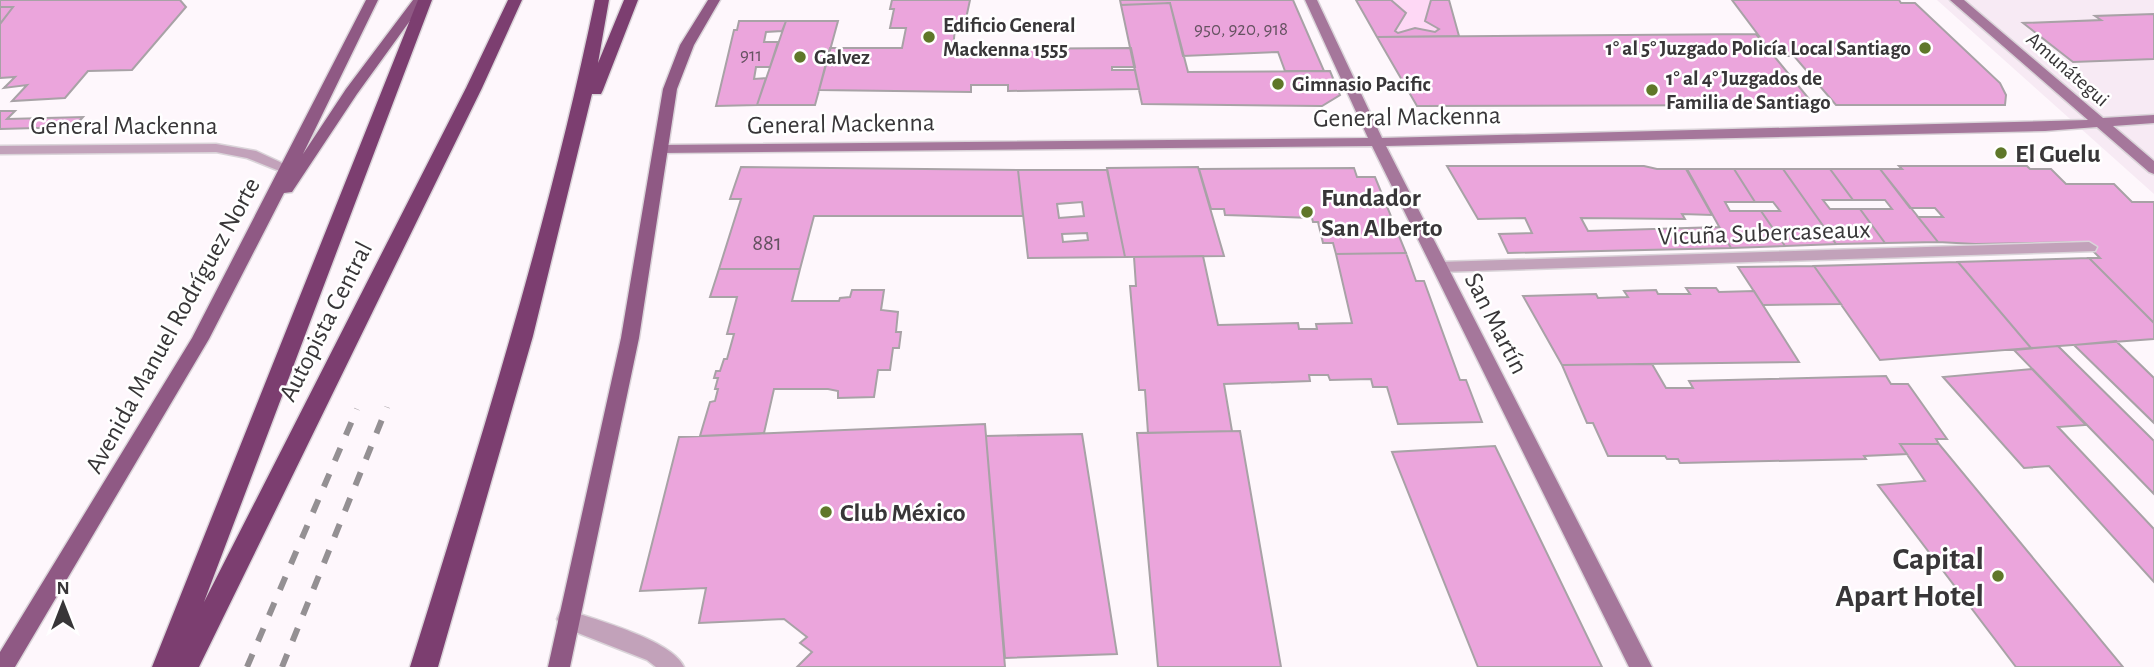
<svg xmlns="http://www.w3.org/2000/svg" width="2154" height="667" viewBox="0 0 2154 667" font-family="'Alegreya Sans',sans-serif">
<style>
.built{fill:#f7eaf4}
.green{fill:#fed8f5}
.building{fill:#eba5dc;stroke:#a8a2a6;stroke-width:2;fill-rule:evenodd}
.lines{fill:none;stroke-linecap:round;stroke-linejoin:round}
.lane-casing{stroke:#dad4d9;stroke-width:3}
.street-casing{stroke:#dad4d9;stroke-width:3}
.secondary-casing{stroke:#dad4d9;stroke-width:3}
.primary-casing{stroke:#dad4d9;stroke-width:3}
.highway-casing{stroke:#dad4d9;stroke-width:3}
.lane{fill:#c2a2ba;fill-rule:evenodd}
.street{fill:#c2a2ba;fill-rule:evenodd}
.secondary{fill:#a5779b;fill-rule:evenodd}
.primary{fill:#8f5984;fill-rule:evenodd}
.highway{fill:#7c3e70;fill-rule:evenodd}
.rail{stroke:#949093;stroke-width:6;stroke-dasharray:14 14;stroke-linecap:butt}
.poi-dot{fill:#5f7729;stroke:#fff;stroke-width:2.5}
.labels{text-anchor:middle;stroke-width:5;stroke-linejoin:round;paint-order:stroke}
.far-number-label{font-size:19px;fill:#655261}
.far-poi-label{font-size:21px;font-weight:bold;fill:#383638;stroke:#fff;text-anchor:start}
.far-street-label{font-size:21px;fill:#383638;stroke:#fff}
.number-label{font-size:23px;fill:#655261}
.street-label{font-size:26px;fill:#383638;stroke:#fff}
.poi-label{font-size:26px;font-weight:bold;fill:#383638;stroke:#fff;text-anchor:start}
.near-poi-label{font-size:32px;font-weight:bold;fill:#383638;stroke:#fff;text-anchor:end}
</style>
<rect width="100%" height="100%" fill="#fef7fc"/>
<path class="built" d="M1937,0h217v194l-94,-84z"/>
<path class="green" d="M1391,0h40l-6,21 14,8 -4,3 -20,-4 -17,5 -3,-2 11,-18z"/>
<path class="building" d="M0,0h180l6,7 -54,63 -44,1 -23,27 -53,3 15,-16 -23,3 11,-11 -15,1v-54l13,-17h-13z
M892,0h78l-6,28h-9l-2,21 178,-1 4,19h-23v3h23l4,19 -131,2v-6h-37v7l-152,-2 11,-42h72l4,-20h-16l4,-19h-4z
M1120,0h173l31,71h-39l-7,-19 -95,4 -13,-53 -49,2z
M1356,0h35l15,13 -11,18 3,2 17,-5 20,4 4,-3 -14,-8 6,-21h18l10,36 -82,1z
M1732,0h167l2,3h14l85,80 6,12 -1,10h-169l-42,-49h-20z
M1170,3l18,69 142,-1 10,24 -18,11 -180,-2 -21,-99z
M0,7h13l-13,17z
M2154,14v45l-81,3 -50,-39 78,-3 -6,-4z
M739,21h47l-4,10 -16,1 -2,10h14l-8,25h-14l-2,12 12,-1 -9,27 -41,1 18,-76h3z
M786,21h52l-23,84h-58z
M1756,34l58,71 -397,1 -40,-69z
M0,111h15l-8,8 76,-2 -9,10 -74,2z
M1447,166h197l13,3h29l26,46 -30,-1 3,5 -104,-1 7,13 131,-4 12,21 -223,5 -9,-19 33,-1 -7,-15 -47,1z
M1899,166h128l3,3h21l15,15h48l18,18h22v121l-65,-65h11l-16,-16 -109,2 -37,-2 -20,-25h25l-8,-9h-25l-30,-39h22z
M741,167l277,3 5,46h-209l-14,53h-81l22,-70h-11z
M1198,167l26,89 -99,1 -18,-89z
M1354,168l3,9h18l31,76 -70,1 -3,-11h-10l-5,-21h-5l-1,-4 -87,-3 -1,-6h-13l-12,-40z
M1687,169h47l21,33h-30l5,9h31l24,35 -54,2z
M1734,169h49l53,75 -51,2 -24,-35h19l-7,-9h-18z
M1783,169h47l23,31h-30l7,9h30l25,34 -49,1z
M1830,169h50l58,73 -53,1 -25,-34h32l-7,-9h-32z
M1018,170h89l18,87 -97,1zM1082,202l2,14 -25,2 -2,-14zM1087,233l1,7 -25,2 -1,-8z
M1406,253l10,28h8l36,99h6l16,42 -84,2 -11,-37h-14l-2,-8 -41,1 -2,-5h-19l1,6 -86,3 8,47 -84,2 -3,-43h-6l-9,-104h6l-2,-29 69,-1 15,69 80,-2 1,6h18l-1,-5 36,-1 -16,-69z
M2089,258l65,65v16l-123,9 -73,-86z
M1958,262l73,86 -151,12 -66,-94z
M1814,266l27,38 -78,1 -25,-38z
M719,269h81l-8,32h47l1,-3 10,-1 2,-7h32l-3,20 17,2 -2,20h5l-2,16h-6l-3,22h-12l-4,27 -36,1v-7l-10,-2h-54l-10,44 -64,3 10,-34 5,-1 3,-12h-3l3,-11h-4l2,-7h4l4,-12h3l7,-25h-7l10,-37h-27z
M1686,288h30l3,4 35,-1 45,71 -237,3 -39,-69 73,-2 2,4 30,-1 -4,-6 32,-1 2,4h32z
M2116,341l38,37v45l-80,-78z
M2058,346l96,95v53l-140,-144z
M1652,364l14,24h27l-4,-7 197,-5 5,8h17l39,55h-11l3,5h-39l7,10 -43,2 2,3 -186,4 -2,-4h-11l-2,-3h-57l-15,-33h-6l-25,-58z
M2032,369l54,56 -28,2 96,102v53l-105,-116 -25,2 -81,-91z
M985,424l20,243h-208l15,-15 -12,-9 7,-6 -23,-18 -85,4 7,-35 -66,3 39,-154z
M1240,431l41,236h-123l-21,-234z
M1082,434l35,220 -112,4 -19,-222z
M1900,444h39l184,223h-107l-138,-182 47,-4z
M1495,446l107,221h-124l-86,-215z"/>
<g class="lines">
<g class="lane-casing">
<path id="lane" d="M2089,242l8,5 -2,4 -655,21 -8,-5 8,-5z
M568,610c28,10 104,30 116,57h-28l-9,-7 -87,-34 -3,-7 3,-7z"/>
</g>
<g class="street-casing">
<path id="street" d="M216,144l40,7 39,18 -8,5 -40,-16 -31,-6 -216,2v-8z"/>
</g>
<g class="secondary-casing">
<path id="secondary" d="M1305,0h12l65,138 706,-18 -138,-120h14l139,118 51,-3v8l-41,3 41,35v13l-5,-2 -52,-45 -52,4 -659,15 266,521h-23l-257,-521 -711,7 -7,-4 7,-4 707,-7z"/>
</g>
<g class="primary-casing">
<path id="primary" d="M366,0h12l-75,154 43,-65 67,-89h12l-68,94 -65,98 -8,1 -75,146 -194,328h-15v-15l192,-314z
M708,0h12l-26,45 -17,44 -38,249 -69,329h-22l73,-329 42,-249 17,-44z"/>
</g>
<g class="highway-casing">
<path id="highway" d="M418,0h14l-228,602 262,-514 42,-88h14l-40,88 -283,579h-47z
M595,0h14l-11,63 26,-63h14l-35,90 -2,4h-9l-59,242 -95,331h-28c69,-221 138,-440 185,-667z"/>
</g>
<use href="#lane" class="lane"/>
<use href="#street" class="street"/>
<use href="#secondary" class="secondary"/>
<use href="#primary" class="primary"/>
<use href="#highway" class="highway"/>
<path class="rail" d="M247,667l110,-258
M282,667l105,-260"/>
</g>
<g class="poi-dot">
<circle cx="929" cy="37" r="7"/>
<circle cx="1925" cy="48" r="7"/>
<circle cx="800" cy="57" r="7"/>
<circle cx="1278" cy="84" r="7"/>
<circle cx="1652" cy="90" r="7"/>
<circle cx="2001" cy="153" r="7"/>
<circle cx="1307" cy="212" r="7"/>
<circle cx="826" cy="512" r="7"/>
<circle cx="1998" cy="576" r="7"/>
</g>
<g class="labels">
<g class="far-number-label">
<text x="1241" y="35">950, 920, 918</text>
<text x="751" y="61">911</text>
</g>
<g class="far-poi-label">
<text x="943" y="32">Edificio General<tspan x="943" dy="24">Mackenna 1555</tspan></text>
<text x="1911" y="55" text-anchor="end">1° al 5° Juzgado Policía Local Santiago</text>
<text x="814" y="64">Galvez</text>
<text x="1666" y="85">1° al 4° Juzgados de<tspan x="1666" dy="24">Familia de Santiago</tspan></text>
<text x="1292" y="91">Gimnasio Pacific</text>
</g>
<g class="far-street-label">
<text transform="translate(2068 69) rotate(41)" y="7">Amunátegui</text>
</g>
<g class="number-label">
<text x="767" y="250">881</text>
</g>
<g class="street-label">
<text transform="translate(1407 116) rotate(-1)" y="9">General Mackenna</text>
<text transform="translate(841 123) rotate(-1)" y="9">General Mackenna</text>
<text x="124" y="134">General Mackenna</text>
<text transform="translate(1764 232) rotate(-2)" y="9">Vicuña Subercaseaux</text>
<text transform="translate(325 321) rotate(-63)" y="9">Autopista Central</text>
<text transform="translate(1497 323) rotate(63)" y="9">San Martín</text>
<text transform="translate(172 325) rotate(-61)" y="9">Avenida Manuel Rodríguez Norte</text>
</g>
<g class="poi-label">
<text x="2015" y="162">El Guelu</text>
<text x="1321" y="206">Fundador<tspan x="1321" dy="30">San Alberto</tspan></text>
<text x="840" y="521">Club México</text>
</g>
<g class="near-poi-label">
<text x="1984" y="569">Capital<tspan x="1984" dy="37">Apart Hotel</tspan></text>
</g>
</g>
<g transform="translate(63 604)" stroke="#ffffff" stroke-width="5" paint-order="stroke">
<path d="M0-5L12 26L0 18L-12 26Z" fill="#383638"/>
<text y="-10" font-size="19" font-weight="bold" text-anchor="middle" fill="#383638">N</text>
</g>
</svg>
